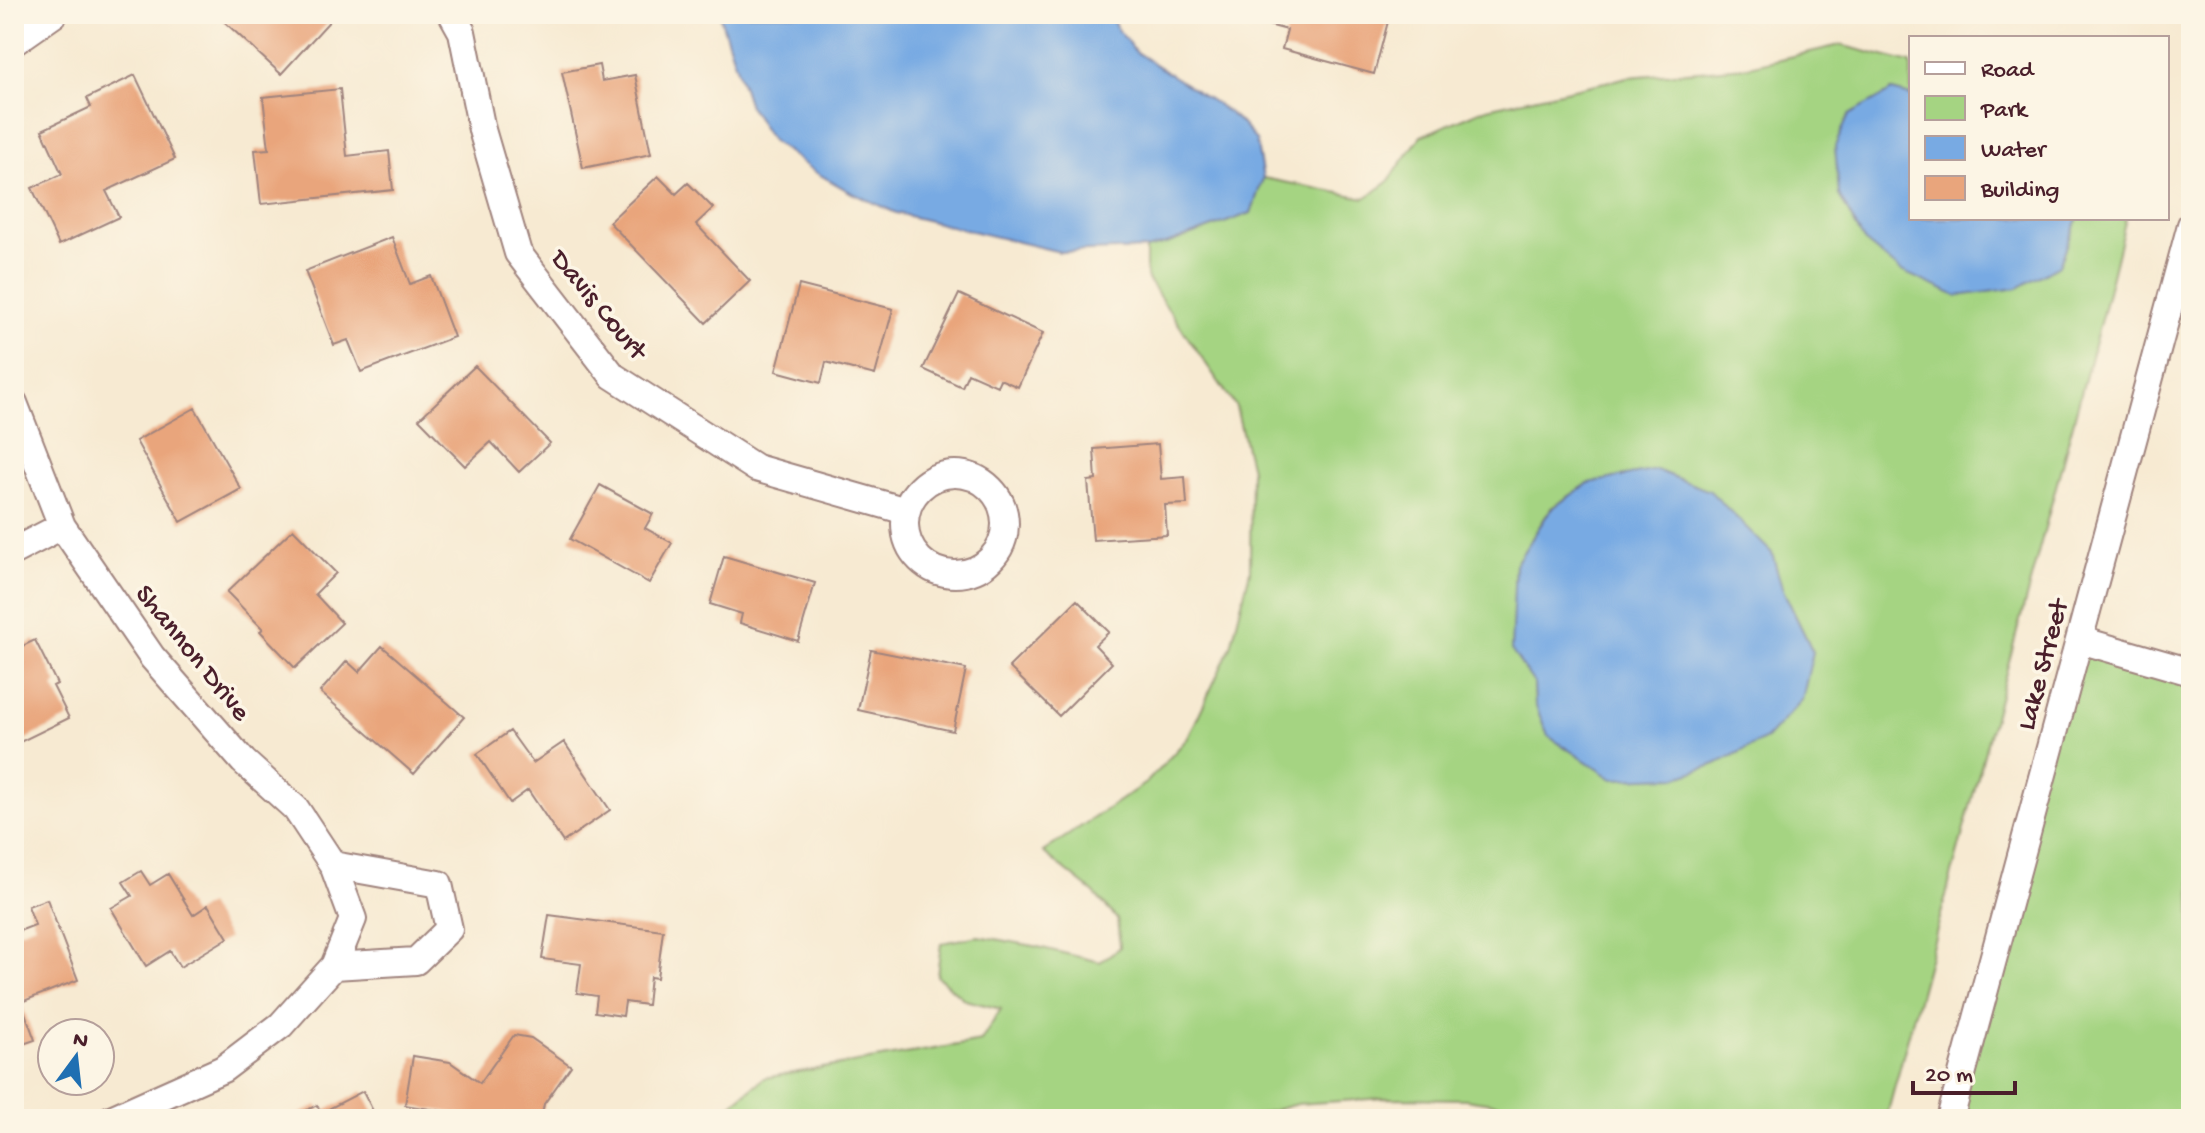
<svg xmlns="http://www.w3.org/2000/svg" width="2205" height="1133" viewBox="0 0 2205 1133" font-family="'Gochi Hand',sans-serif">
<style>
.green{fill:#a5d482;stroke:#787a56;stroke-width:2;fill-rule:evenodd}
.water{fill:#78aae3;stroke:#616487;stroke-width:2}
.building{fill:#e9a57c}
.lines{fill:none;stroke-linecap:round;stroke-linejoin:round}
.street-casing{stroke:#a0847e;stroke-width:30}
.street{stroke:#fff;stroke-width:26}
.labels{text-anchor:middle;stroke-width:7;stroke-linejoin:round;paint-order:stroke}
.street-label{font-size:28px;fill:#4a1f2b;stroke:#fcf5e5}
</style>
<rect width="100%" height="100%" fill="#fcf5e5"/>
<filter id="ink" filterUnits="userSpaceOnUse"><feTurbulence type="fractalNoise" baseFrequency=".0125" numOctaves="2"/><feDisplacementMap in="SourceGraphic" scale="16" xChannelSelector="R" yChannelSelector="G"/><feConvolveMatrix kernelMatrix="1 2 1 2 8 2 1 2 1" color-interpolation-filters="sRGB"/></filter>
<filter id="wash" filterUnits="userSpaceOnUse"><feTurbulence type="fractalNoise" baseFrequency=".006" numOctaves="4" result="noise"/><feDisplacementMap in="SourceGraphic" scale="32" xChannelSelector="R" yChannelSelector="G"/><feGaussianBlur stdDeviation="1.8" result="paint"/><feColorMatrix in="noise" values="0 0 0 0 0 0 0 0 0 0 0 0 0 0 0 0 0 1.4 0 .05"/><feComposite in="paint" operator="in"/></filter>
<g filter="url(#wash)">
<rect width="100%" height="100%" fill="#f7ead2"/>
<path class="green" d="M1840,45l71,18v33l-20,-5 -52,104 220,70 19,-47h48l-22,90 -218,811h-285l-136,-20 -79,-1 -89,6 -56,15h-527l50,-41 217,-37 20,-32 -36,-9 -28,-24 4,-33 37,-7 56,10 66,16 20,-15 -3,-28 -23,-26 -51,-41 104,-70 41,-44 43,-92 19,-75 1,-102 -15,-62 -90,-130v-28l23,-6 82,-30 12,-35 102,20 22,-15 34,-47 66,-28 141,-31 117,-10zM1589,483l183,70 10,35 31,64 -278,52 -1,-21 -20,-77 1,-41 36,-57z
M2075,642l116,32v445h-243z"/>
<path class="water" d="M719,14h390l9,16 18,22 88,57 16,13 16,18 7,38 -12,35 -82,30 -23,6 -86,3 -164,-39 -44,-20 -37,-21 -44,-32 -22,-34z
M1892,91l19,5v122h167l-19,47 -41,23 -61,8 -56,-25 -37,-30 -25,-46 -4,-49 14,-31z
M1656,470l54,21 62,62 10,35 31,64 -11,48 -36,39 -50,25 -38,13 -65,2 -65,-43 -13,-32 -1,-21 -23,-33 4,-85 36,-56 38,-26z"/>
<g id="blocks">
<path class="building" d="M216,14h120l-55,60z
M1248,14h142l-16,60 -92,-25 5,-19 -40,-11z
M599,65l3,16 33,-6 16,79 -68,14 -21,-96z
M135,75l40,84 -69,32 13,26 -60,28 -27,-57 30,-14 -20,-44 49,-23 -4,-9z
M340,89l7,67 42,-5 4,39 -132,14 -6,-54 14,-1 -6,-52z
M658,176l18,18 12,-11 25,25 -17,16 54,57 -44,42 -97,-101z
M392,237l18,47 21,-8 23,61 -93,35 -13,-32 -14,5 -29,-74z
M799,285l94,24 -18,66 -49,-13 -5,21 -45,-12z
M959,294l84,39 -25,54 -18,-8 -3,7 -29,-13 -6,14 -39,-18z
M475,366l75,77 -31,29 -28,-30 -26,24 -46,-47z
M195,408l46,81 -60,33 -45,-81z
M1158,444l3,35 24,-2 2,27 -22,1 2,30 -74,5 -5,-59 8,-1 -2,-31z
M600,485l53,29 -8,14 27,15 -23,40 -79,-44z
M293,529l43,44 -21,21 27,29 -47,45 -35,-37 3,-2 -36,-37z
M724,556l91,27 -17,58 -58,-18 2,-9 -32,-10z
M1077,600l32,32 -14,13 17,18 -53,53 -50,-49z
M35,640l22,44 -4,2 16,32 -55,27v-95z
M382,646l82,71 -50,57 -94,-82 27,-31 12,11z
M871,650l95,19 -13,62 -95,-21z
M510,731l23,32 31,-21 46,68 -47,32 -35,-52 -18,13 -33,-49z
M141,871l9,14 18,-11 25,41 15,-10 20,33 -48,29 -10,-16 -24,15 -35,-58 21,-12 -9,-14z
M47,899l31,81 -57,22 14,38 -21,7v-114l21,-8 -7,-19z
M549,915l114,15 -6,48 -7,-1 -3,28 -22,-3 -2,14 -28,-4 2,-16 -20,-3 4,-29 -39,-5z
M514,1035l17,3 40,28 -27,38 -3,15h-74l-7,-5 -55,-9 8,-49 37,6 30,21z
M363,1091l14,28h-88l28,-14 4,8z"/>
</g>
</g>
<g filter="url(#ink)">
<use href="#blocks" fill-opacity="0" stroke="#a0847e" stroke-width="2"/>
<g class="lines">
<g class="street-casing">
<path id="street" d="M452,14l10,18 20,98 36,123 95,123 143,92 150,43
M14,42l40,-28
M14,403l48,123 90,131 91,104 53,48 37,56 20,54 -19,47 -53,59 -58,44 -112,50
M905 524a50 50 0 1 1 100 0a50 50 0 1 1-100 0Z
M14,551l48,-25
M2080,640l111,32
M333,865l106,19 10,45 -33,32 -82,5
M1950,1119l241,-894"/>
</g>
<use href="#street" class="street"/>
</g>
</g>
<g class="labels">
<g class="street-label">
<text transform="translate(601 303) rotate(50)" y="10">Davis Court</text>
<text transform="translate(195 651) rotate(51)" y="10">Shannon Drive</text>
<text transform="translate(2040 664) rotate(-75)" y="10">Lake Street</text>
</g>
</g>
<rect width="2205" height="1133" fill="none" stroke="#fcf5e5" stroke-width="48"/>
<rect x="1909" y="36" width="260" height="184" fill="#fcf5e5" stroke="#b59f9b" stroke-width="2"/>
<rect x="1925" y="62" width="40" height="12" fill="#ffffff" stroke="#b59f9b" stroke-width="2"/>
<text x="1981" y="76" font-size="24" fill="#4a1f2b">Road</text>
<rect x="1925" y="96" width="40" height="24" fill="#a5d482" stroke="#b59f9b" stroke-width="2"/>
<text x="1981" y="116" font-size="24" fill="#4a1f2b">Park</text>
<rect x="1925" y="136" width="40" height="24" fill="#78aae3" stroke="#b59f9b" stroke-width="2"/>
<text x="1981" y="156" font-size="24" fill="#4a1f2b">Water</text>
<rect x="1925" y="176" width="40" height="24" fill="#e9a57c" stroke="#b59f9b" stroke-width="2"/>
<text x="1981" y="196" font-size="24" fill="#4a1f2b">Building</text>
<g transform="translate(76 1057) rotate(15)"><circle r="38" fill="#fcf5e5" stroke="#b59f9b" stroke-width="2"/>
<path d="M0-6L14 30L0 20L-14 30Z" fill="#1f6fb2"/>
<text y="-12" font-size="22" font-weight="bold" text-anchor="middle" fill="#4a1f2b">N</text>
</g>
<path d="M1913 1081v12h102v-12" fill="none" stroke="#4a1f2b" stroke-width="4"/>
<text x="1925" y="1081" font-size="24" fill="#4a1f2b" stroke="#fcf5e5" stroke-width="6" paint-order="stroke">20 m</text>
</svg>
